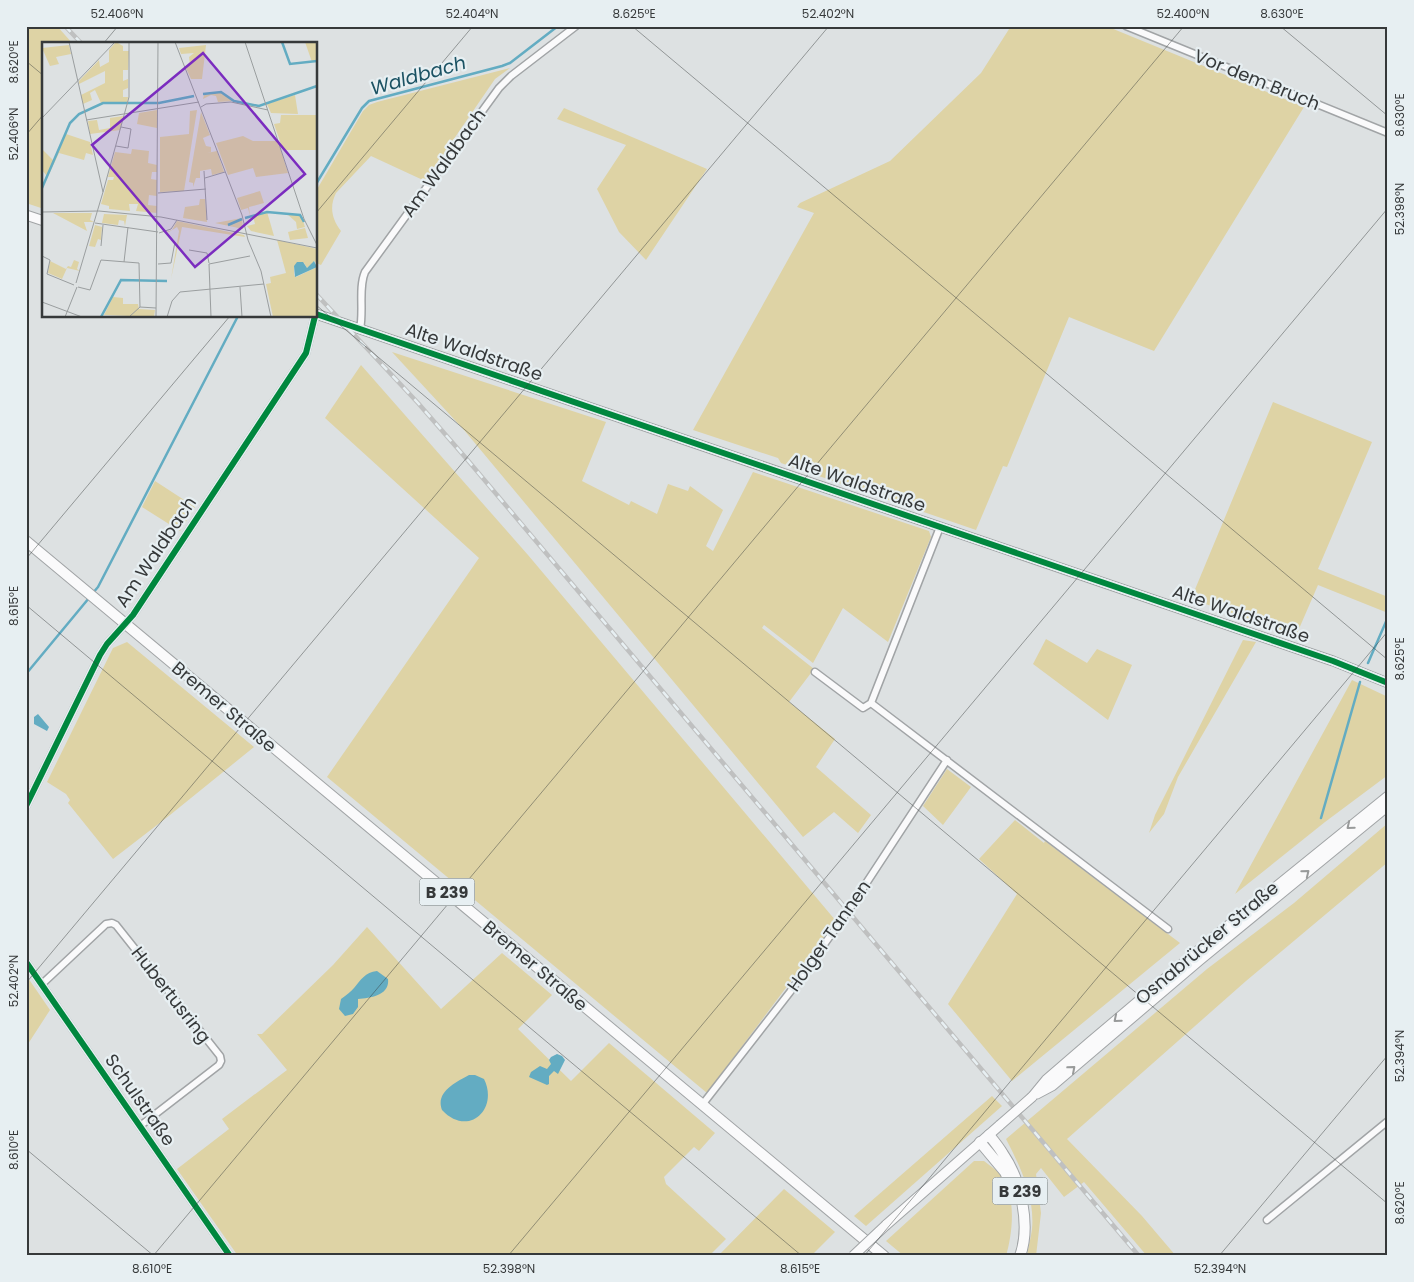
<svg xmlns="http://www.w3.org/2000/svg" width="1414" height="1282" viewBox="0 0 1414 1282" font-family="Poppins,sans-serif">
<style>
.green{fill:#ded3a5}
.water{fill:#63acc2}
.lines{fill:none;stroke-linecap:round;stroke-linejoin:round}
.stream{stroke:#63acc2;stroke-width:2.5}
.street-casing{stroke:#a1a4a6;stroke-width:9}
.secondary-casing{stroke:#a1a4a6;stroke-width:11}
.primary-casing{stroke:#a1a4a6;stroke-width:12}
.street{stroke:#fafafb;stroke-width:6}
.secondary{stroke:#fafafb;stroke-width:9}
.primary{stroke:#fafafb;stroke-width:10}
.rail-casing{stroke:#bfc0c0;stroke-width:4.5}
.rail{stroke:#e7eff2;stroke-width:2.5;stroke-dasharray:8;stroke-linecap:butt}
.secondary-bridge-casing{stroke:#a1a4a6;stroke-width:11;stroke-linecap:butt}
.secondary-bridge{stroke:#fafafb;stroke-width:9}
.cycleway-casing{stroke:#e7eff2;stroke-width:9}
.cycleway{stroke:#00873e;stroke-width:6}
.oneway{stroke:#989a9a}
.ticks{fill:none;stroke:#36393a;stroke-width:1;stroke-opacity:0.45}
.labels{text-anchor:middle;stroke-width:4.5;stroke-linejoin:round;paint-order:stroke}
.shield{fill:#e7eff2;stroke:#6b7071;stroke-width:1}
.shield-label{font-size:16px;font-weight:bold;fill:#36393a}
.street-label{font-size:18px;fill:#36393a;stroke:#e7eff2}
.water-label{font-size:19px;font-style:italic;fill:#1b5263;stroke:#e7eff2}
.inset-river{fill:none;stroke:#63acc2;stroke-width:2.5}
.inset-road{fill:none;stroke:#9a9e9f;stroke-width:1}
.view{fill:#7b2cbf;fill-opacity:0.15;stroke:#7b2cbf;stroke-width:2.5}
.inset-edge{fill:none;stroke:#36393a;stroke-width:2.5}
.neatline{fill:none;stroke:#36393a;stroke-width:2}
.ticks-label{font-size:12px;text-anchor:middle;fill:#36393a}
</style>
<rect width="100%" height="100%" fill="#dde1e2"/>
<path class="green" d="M26,26h31l16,18h-29v165l-18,-6z
M1011,26h95l198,81 -150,244 -85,-34 -62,150 -4,-1 -27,64 -195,-67 -3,-5 -85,-28 121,-217 -17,-6 3,-4 90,-42 91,-88z
M510,68l-15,11 -70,102 -54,-25 -35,37c-7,14 -4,26 5,38l-20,34 -5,-2v-72l47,-80 6,-6 8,-3z
M564,108l143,61 -61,91 -27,-28 -22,-43 29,-44 -69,-26z
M392,352l214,70 -24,59 47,24 2,-4 26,13 11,-30 20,7 2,-5 33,24 -17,36 7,5 40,-79 176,59 2,6 -43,105 -45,-34 -30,55 -49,-38 -2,3 52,41 -25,33 46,37 -19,28 55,48 -13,18 -24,-21 -31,25 -339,-407z
M361,365l167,190 308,366 -129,172 -380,-316 152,-219 -154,-140z
M1273,402l99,40 -54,127 70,28v16l-70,-28 -23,53 -6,-1 1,-4 -99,-34z
M155,481l40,26 -15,24 -38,-24z
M1046,639l41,24 10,-14 35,16 -24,55 -75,-56z
M1243,640l13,2 -78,135 -14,37 -15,19 6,-18z
M127,642l127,105 -84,68 -57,44 -45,-56 2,-3 -4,-6 -19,-12 66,-134z
M1352,680l36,17v78l-63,47 -90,72z
M947,769l24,18 -28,38 -20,-19z
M1015,820l29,23 1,-2 135,102 -168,138 -64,-77 69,-110 -38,-35z
M1388,823v39l-142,119 -179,158 75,77 34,40h-29l-63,-74 -20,15 -23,-29 -5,6 5,39 -5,43h-9c1,-9 4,-18 5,-27 3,-32 -12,-63 -26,-90l201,-170 87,-66z
M367,927l74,82 61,-56 50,42 -34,34 53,52 38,-38 106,90 -16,18 -5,-4 -30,30 2,7 60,55 -17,17h-471l-61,-87 52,-40 -7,-10 65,-49 -30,-36h5l71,-69z
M26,975l24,35 -24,37z
M992,1096l10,10 -136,120 -12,-10z
M974,1161h10c5,4 11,8 15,12 18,20 14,59 7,83h-102l-18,-15z
M784,1189l51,43 -24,24h-93z"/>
<path class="water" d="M38,714l11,13 -2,4 -13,-7v-7z
M377,971l11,8c2,16 -17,19 -30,20v8l-5,7 -8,2 -6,-7 2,-10c5,-4 10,-7 13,-11 7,-8 11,-16 23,-17z
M557,1054l5,2 3,4 -7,14 -4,-3 -5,5v8l-2,1 -18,-8 2,-5 9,-6 7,3 4,-5 -2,-4 2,-3z
M469,1075h6l9,4c15,30 -16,59 -42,31 -7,-18 14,-28 27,-35z"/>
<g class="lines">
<path class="stream" d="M316,184l46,-76 7,-7 133,-35 8,-3 48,-37
M92,594l6,-7 140,-271
M1368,663l20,-46
M26,674l63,-76
M1321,818l39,-136"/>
<g class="street-casing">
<path id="street" d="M1126,26l262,107
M360,329c4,-18 -2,-41 5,-57l134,-184 12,-12 65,-50
M815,672l48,36 8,-5 297,226
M871,703l69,-176
M26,806l74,-151 7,-11 26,-29 173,-262 9,-37
M26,962l204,294
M42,984l64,-60 6,-1 4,2 104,131 1,5 -2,4 -79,61
M702,1105l88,-113 58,-81 99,-151
M1267,1220l121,-99"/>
</g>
<g class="secondary-casing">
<path id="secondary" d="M26,215l18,6
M316,314l1017,347 55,22
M1037,1094l15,-8 148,-126 188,-154
M1032,1097l14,-17 44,-38 124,-105 174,-141
M886,1225l114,-100"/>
</g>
<g class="primary-casing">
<path id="primary" d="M26,541l858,715
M989,1135c5,6 10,12 14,19 18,26 28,72 17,102
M980,1142l25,30 4,9"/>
</g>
<use href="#street" class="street"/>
<use href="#secondary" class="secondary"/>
<use href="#primary" class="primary"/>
<g class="rail-casing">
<path id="rail" d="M65,26l17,18
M316,294l102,109 47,54 674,799"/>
</g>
<use href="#rail" class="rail"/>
<g class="secondary-bridge-casing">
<path id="secondary-bridge" d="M1000,1125l32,-28
M853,1256l33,-31"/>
</g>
<use href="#secondary-bridge" class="secondary-bridge"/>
<g class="cycleway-casing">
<path id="cycleway" d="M316,314l1017,347 55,22
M26,806l74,-151 7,-11 26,-29 173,-262 9,-37
M26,962l204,294"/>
</g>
<use href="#cycleway" class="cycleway"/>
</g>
<defs><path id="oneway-chevron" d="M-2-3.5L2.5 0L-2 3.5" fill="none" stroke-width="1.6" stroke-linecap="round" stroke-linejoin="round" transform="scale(1.25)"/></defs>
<g class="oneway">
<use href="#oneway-chevron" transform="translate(1350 826) rotate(141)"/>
<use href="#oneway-chevron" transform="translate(1306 873) rotate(-39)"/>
<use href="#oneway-chevron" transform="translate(1117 1019) rotate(140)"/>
<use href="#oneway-chevron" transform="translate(1072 1069) rotate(-41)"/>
</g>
<path class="ticks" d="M632,26l756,634M1280,26l108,90M103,44l15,-18M26,61l18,15M26,135l18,-21M316,213l157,-187M316,305l1072,899M26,559l204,-243M26,605l776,651M26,983l803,-957M26,1149l128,107M153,1256l1031,-1230M508,1256l880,-1048M864,1256l524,-625M1219,1256l169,-201"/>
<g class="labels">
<g class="shield">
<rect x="419.5" y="878.5" width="55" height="27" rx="4"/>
<rect x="992.5" y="1177.5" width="55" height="27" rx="4"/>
</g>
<g class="shield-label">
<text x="447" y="898">B 239</text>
<text x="1020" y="1197">B 239</text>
</g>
<g class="street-label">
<text transform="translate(1257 80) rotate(22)" y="6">Vor dem Bruch</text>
<text transform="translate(444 163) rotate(-54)" y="6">Am Waldbach</text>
<text transform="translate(474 352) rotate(19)" y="6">Alte Waldstraße</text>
<text transform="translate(857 483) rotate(19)" y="6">Alte Waldstraße</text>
<text transform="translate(156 552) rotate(-56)" y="6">Am Waldbach</text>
<text transform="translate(1241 614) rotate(19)" y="6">Alte Waldstraße</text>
<text transform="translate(224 707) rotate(40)" y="6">Bremer Straße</text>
<text transform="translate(829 936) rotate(-55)" y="6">Holger Tannen</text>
<text transform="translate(1207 943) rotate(-40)" y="6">Osnabrücker Straße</text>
<text transform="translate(535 966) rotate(40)" y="6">Bremer Straße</text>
<text transform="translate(171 995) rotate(52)" y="6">Hubertusring</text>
<text transform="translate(140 1100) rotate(55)" y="6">Schulstraße</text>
</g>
<g class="water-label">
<text transform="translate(418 75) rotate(-16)" y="7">Waldbach</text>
</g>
</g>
<g transform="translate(42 42)">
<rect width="275" height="275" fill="#dde1e2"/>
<path d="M74,0l7,4v5h6l-1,19h-5v11l5,-2v9l-5,2v7h5l-1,7 -26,-1 -6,-13 -5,3 2,7 -9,4 -2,-9 24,-12v-12l-26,13v-3l20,-21 1,7 9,-5v-12zM263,0h12v19l-5,1zM27,3l2,9 -15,3 3,7 -9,2 -8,-18zM164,3l-4,34h-11l-6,-13 5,-1 -1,-8 5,-4 -13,1 -2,-6zM177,50l15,9 -16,1 -2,-6 -5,-1 -8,4 1,-4zM253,53l3,19 -27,-1 -4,-9zM115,68v18l-20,-4 2,-11zM155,68l-13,81 -24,1v-55l29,-3 1,-23zM41,69l-13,12 -4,11 24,8 3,13 -7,-2 -2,7 -25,-7 -17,36 5,-13 -5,-6v-21l12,12 16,-39zM159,70l9,23 -7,3 3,8 5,1v5l-4,1 10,-2 7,21 -12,3 -1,-6 -11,2v7h-4l-3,9v-4l-4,-1zM239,73h36v35h-34l-9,-26 6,-1zM81,74l-3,14 -30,4 -2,-13 9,-1 2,10 11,-2v-10zM201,94l10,5h25l10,32 -32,4 -3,-9 -25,7 -12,-32zM90,107l17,2 -1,12 9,2v7h-5l-1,7 6,1v16l-8,-1 -1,10 9,1v7l-21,-2 2,-7h-9l1,7 -21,-2v-3l-8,-2 7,-24h5l1,-3h-6l7,-25 16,2zM218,149l4,12 -15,4 1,9 -2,-8 -7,2 -4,-12zM158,157h5l2,23 -24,-4 2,-11 14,-2zM225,170l3,10 4,14 -23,-5 -4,-5 8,-2 -2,-8zM11,171h39l-2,7 4,2h-10l3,9zM62,172l23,1 -2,11 -1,-5 -5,-1 -1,5 -16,-2zM245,172l14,1 4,12 -8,2 -1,-7zM200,176l1,11 -28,-6zM135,179l67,14 1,2 -63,-10 -11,52 8,-48 -2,-4 -8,5 -6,1 9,-3zM53,183l7,2 -1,13 -3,-1 -3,8 -6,-1zM263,186l3,10 -18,2 -2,-8zM235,198l40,9v16l-2,-4 -8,7 -3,-5 -10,3v9l2,2 21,-10v50h-44l-7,-33 5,-1 -1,-6 16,-4zM32,218l5,2 -2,7 3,2 -13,-3 -5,11 -14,-6 2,-12 16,8 2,-3 3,1zM71,255l10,1v6h15l1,5 16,1 -1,7 -50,-2z" fill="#ded3a5"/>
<path d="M255,220h6l4,6 7,-7 3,6 -22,10 -1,-11z" fill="#63acc2"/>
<path class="inset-river" d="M240,0l8,22 27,-3M161,52l18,-2 13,9 25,5 58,-20M0,146l28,-65 9,-9 24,-11h56l35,-7M203,176l22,-6 33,3 4,7M186,183l14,-6M59,275l20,-37 46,1"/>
<path class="inset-road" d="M27,0l34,150 -27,91M133,0l67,173 6,25M203,0l59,177 13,26M159,65l5,-3 25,-2 37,8M0,76l73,-76M44,78l113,-18M74,104l12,2 3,-19 -10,-2M162,129l3,49M163,136l20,-6M61,150l26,-95v-55M116,151l48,-4M0,170l57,-1 62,6 156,31M53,181l63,9M117,191l12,-4 6,-9M206,198l13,31 10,46M59,204l2,-21M147,208l18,3 2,10M0,214l8,4 -3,14 27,11M82,220l4,-35M116,222l13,-1 4,-21M36,245l12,3 11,-30 38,3 1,44M198,245l2,30M0,260l40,15M23,275l12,-30M87,275l11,-10 16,1M114,275l2,-275M125,275l5,-16 8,-9 84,-8M169,275l-2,-53 41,-8"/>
<path class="view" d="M161,11l102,121 -110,93 -103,-122z"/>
<rect width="275" height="275" class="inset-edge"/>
</g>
<rect width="1414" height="1282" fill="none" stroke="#e7eff2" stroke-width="55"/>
<rect x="28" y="28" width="1358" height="1226" class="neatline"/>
<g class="ticks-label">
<text x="117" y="18">52.406°N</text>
<text x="472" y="18">52.404°N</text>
<text x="634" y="18">8.625°E</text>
<text x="828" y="18">52.402°N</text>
<text x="1183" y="18">52.400°N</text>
<text x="1282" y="18">8.630°E</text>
<text transform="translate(14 62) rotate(-90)" y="4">8.620°E</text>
<text transform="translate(1400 115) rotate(-90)" y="4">8.630°E</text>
<text transform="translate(14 134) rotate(-90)" y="4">52.406°N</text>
<text transform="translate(1400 209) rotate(-90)" y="4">52.398°N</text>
<text transform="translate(14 606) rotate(-90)" y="4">8.615°E</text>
<text transform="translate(1400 659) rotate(-90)" y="4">8.625°E</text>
<text transform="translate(14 981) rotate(-90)" y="4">52.402°N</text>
<text transform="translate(1400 1056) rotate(-90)" y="4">52.394°N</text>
<text transform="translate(14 1150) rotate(-90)" y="4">8.610°E</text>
<text transform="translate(1400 1203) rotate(-90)" y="4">8.620°E</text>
<text x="152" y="1273">8.610°E</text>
<text x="509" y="1273">52.398°N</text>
<text x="800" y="1273">8.615°E</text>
<text x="1220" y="1273">52.394°N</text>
</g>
</svg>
